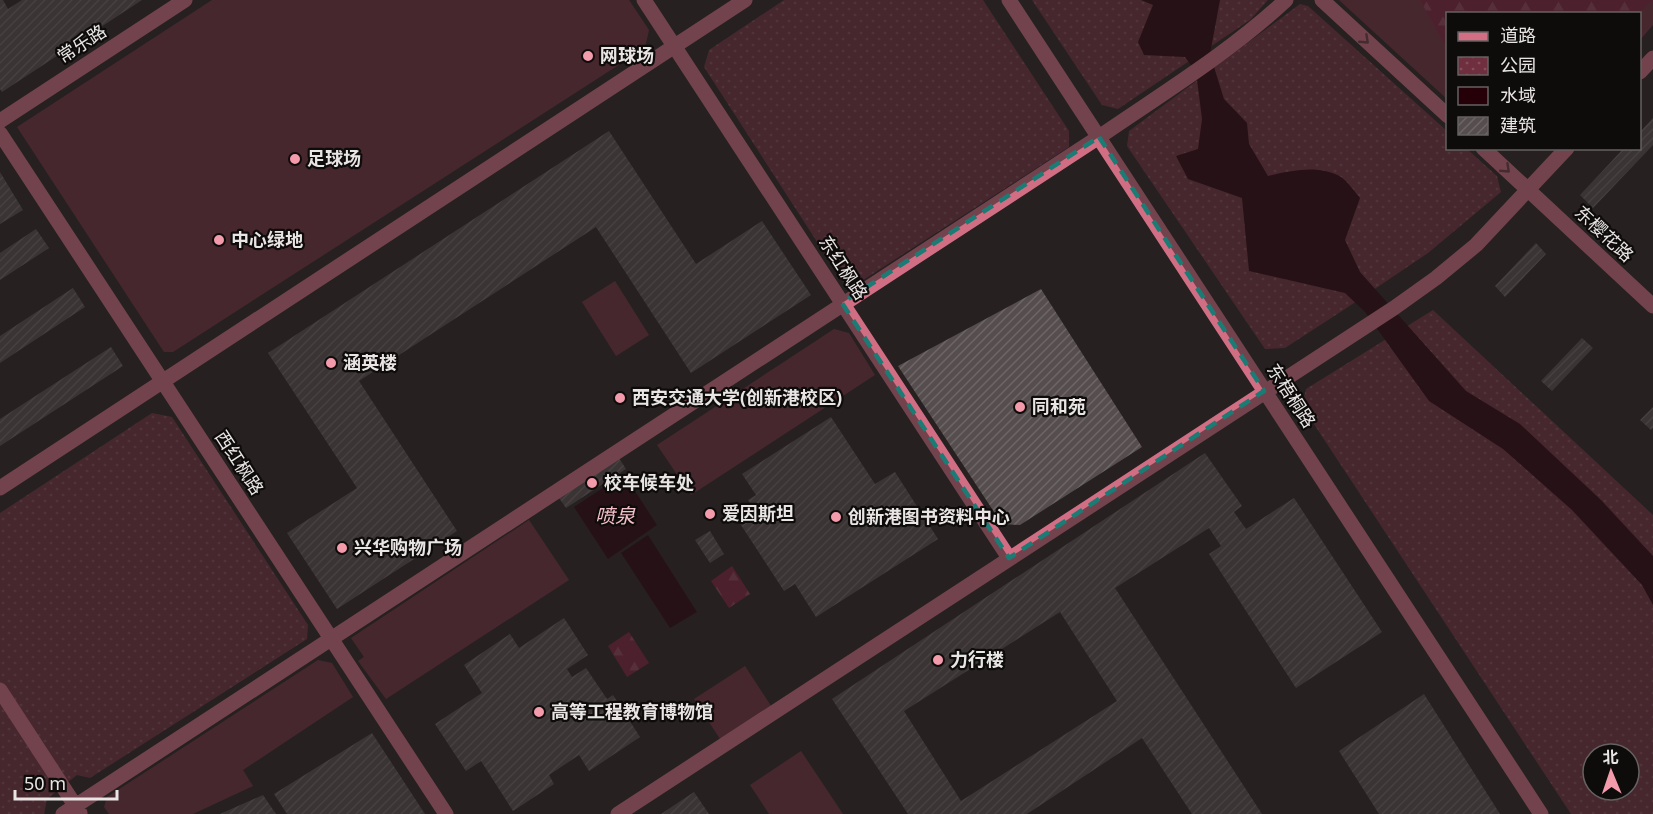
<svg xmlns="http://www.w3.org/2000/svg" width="1653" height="814" viewBox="0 0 1653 814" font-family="'Noto Sans','Noto Sans SC',sans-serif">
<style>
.grass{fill:#702f3f}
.forest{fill:url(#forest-firs)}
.park{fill:url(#park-dots);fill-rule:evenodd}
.water{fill:#260009}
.building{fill:url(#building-hatch);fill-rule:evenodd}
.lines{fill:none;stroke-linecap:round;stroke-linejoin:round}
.secondary{stroke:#d16e84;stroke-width:15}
.oneway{stroke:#663841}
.marked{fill:none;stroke:#1a7c74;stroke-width:4.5;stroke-dasharray:12 8;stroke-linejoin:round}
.poi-dot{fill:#f39aab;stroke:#0e0b0b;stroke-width:2}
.labels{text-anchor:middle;stroke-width:4.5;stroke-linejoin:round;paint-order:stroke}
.street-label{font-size:18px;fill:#e9e5e5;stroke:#0e0b0b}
.poi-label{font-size:18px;font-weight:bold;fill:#e9e5e5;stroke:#0e0b0b;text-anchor:start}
.water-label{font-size:20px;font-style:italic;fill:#f6c0c9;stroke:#0e0b0b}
</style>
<defs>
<pattern id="forest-firs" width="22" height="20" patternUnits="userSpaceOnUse" patternTransform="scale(1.5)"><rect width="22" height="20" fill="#7c203c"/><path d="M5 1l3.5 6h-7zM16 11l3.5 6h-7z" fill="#8f4058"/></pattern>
<pattern id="park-dots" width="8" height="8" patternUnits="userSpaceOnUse" patternTransform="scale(1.5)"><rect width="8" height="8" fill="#702f3f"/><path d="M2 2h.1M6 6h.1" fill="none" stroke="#844d5b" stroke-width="1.8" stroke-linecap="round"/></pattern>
<pattern id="building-hatch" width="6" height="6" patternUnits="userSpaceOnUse" patternTransform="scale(1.5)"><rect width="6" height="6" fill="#554d4e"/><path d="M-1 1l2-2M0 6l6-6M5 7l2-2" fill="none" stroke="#6d6667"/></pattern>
</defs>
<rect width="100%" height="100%" fill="#272021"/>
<path class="grass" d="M212,0h417l20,30 -4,18 -472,304h-9l-147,-225z
M1339,0h314v25l-13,15v-26h-192l-1,85z
M615,281l34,54 -33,21 -34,-54z
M834,329l15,4 26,42 -184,120 -34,-50z
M529,520l40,60 -183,119 -28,-38 6,-4 -13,-19z
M318,660l14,3 21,34 -110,73 10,16 -60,28h-84l-5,-7 3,-10z
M745,666l28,43 -51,33 -28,-43z
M801,751l42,63h-74l-19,-29z"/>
<path class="forest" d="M1420,0h233l-14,13 -191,1 -1,35z
M732,566l18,28 -21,14 -18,-27z
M629,632l20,31 -22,14 -19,-31z"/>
<path class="park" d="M784,0h199l86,131v16l-212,137 -14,-2 -139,-215 5,-17z
M1032,0h236l-18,20 -132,89 -16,-4z
M1300,4l8,2 139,125 1,17 19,1 30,27 4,16 -73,61 -83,56 -60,39 -20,1 -138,-203 2,-15z
M1433,310l220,205v299h-82l-269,-408 4,-17zM1593,754h36v36h-36z
M152,413l20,4 136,208 -1,14 -217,139 -13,-3 -30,24 -3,15h-44v-301z"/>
<path class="water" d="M1141,0h79l-10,54 14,45 23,24 2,21 19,32c22,-5 51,-12 73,1 7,5 14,15 19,21l-15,42 15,32 106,119 54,33 81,76 52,56v49l-11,-20 -70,-75 -69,-61 -74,-48 -64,-89 -20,-19 -96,-22 -7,-73 -54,-19 -12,-23 22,-7 4,-30 -6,-47 -11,-15 -41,-2 -6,-13 15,-37z
M624,474l33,51 -49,34 -34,-52z
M648,535l49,77 -27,16 -49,-75z"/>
<path class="building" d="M0,0h3l5,9 14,-9h120l-140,92 -2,-3z
M1653,118v27l-60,63 -13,-13 44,-47h16v-16z
M609,131l87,133 66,-43 49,74 -120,78 -95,-146 -237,154 98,150 -120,78 -50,-76 70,-45 -89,-135z
M0,172l23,38 -23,14z
M36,229l13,19 -49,32v-27z
M1536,243l10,11 -41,43 -10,-11z
M73,288l12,19 -85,56v-27z
M1041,289l101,158 -122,78 -18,-1 -104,-158z
M1582,338l11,10 -41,43 -11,-10z
M111,347l12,19 -123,80v-27z
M1653,407v21l-2,2 -11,-10z
M831,417l44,67 20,-12 43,67 -122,78 -21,-33 -11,7 -45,-69 17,-10 -8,-12 8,-5 -14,-21z
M1205,453l37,53 -8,6 12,17 48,-31 88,134 -86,56 -87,-134 12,-8 -12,-18 -94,60 147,226h-70l-50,-76 -115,76h-119l-76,-115zM1060,612l57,89 -156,100 -57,-90z
M619,458l7,11 -60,39 -7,-10z
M710,531l14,23 -14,9 -15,-23z
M564,618l24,37 -21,14 5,8 14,-9 21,31 6,-4 27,42 -51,34 -10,-16 -30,20 5,9 -41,27 -32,-50 -15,10 -31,-47 47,-31 -18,-28 46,-31 9,14z
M1424,694l76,120h-121l-40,-63z
M372,733l53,81h-138l-13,-20z
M694,792l15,22h-48z
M263,795l13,19h-56z"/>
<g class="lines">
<path class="secondary" d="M644,0l365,558
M1009,0l532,814
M1322,0l126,116
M1640,72l13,-14
M0,121l185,-121
M0,133l446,681
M1483,148l170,158
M0,488l745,-488
M0,690l80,123
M63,814l1036,-677c64,-44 130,-84 187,-137
M618,814l776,-506 42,-30 40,-33 91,-97"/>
</g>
<defs><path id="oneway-chevron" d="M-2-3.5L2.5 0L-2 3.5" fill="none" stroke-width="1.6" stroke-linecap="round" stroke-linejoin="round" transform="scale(1.5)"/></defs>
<g class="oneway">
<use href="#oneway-chevron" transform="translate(1365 40) rotate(43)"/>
<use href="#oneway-chevron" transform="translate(1506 169) rotate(43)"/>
</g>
<path d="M0 0H1653V814H0ZM1099,137l165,254 -255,167 -167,-255z" fill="#272021" fill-opacity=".55" fill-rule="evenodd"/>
<path class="marked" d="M1099,137l165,254 -255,167 -167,-255z"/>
<g class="poi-dot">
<circle cx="588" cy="56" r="6"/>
<circle cx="295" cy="159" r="6"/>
<circle cx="219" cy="240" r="6"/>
<circle cx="331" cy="363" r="6"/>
<circle cx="620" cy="398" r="6"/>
<circle cx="1020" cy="407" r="6"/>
<circle cx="592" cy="483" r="6"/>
<circle cx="710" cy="514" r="6"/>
<circle cx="836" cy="517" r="6"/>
<circle cx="342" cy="548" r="6"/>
<circle cx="938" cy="660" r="6"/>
<circle cx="539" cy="712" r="6"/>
</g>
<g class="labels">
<g class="street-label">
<text transform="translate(82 44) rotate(-33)" y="6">常乐路</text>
<text transform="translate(1604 234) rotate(43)" y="6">东樱花路</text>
<text transform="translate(843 268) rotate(57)" y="6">东红枫路</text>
<text transform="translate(1291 396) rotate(57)" y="6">东梧桐路</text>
<text transform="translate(239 463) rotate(57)" y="6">西红枫路</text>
</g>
<g class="poi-label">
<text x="600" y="62">网球场</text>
<text x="307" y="165">足球场</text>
<text x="231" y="246">中心绿地</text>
<text x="343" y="369">涵英楼</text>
<text x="632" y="404">西安交通大学(创新港校区)</text>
<text x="1032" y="413">同和苑</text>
<text x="604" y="489">校车候车处</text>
<text x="722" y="520">爱因斯坦</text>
<text x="848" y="523">创新港图书资料中心</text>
<text x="354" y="554">兴华购物广场</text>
<text x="950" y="666">力行楼</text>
<text x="551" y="718">高等工程教育博物馆</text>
</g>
<g class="water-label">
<text x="615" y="523">喷泉</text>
</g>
</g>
<rect x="1446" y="12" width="195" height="138" fill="#0e0b0b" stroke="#666262" stroke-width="1.5"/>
<rect x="1458" y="32" width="30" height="9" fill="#d16e84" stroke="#666262" stroke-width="1.5"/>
<text x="1500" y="42" font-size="18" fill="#e9e5e5">道路</text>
<rect x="1458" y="57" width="30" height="18" fill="url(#park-dots)" stroke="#666262" stroke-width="1.5"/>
<text x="1500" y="72" font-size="18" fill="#e9e5e5">公园</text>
<rect x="1458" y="87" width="30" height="18" fill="#260009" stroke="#666262" stroke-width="1.5"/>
<text x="1500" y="102" font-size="18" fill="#e9e5e5">水域</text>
<rect x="1458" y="117" width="30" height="18" fill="url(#building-hatch)" stroke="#666262" stroke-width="1.5"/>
<text x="1500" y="132" font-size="18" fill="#e9e5e5">建筑</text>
<g transform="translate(1611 772) rotate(358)"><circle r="28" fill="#0e0b0b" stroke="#666262" stroke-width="1.5"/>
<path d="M0-4.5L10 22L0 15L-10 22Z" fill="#f39aab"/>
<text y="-9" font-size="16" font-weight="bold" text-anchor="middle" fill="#e9e5e5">北</text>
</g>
<path d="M15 790v9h102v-9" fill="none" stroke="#e9e5e5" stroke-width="3"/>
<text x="24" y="790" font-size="18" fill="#e9e5e5" stroke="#0e0b0b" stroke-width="4.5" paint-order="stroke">50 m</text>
</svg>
